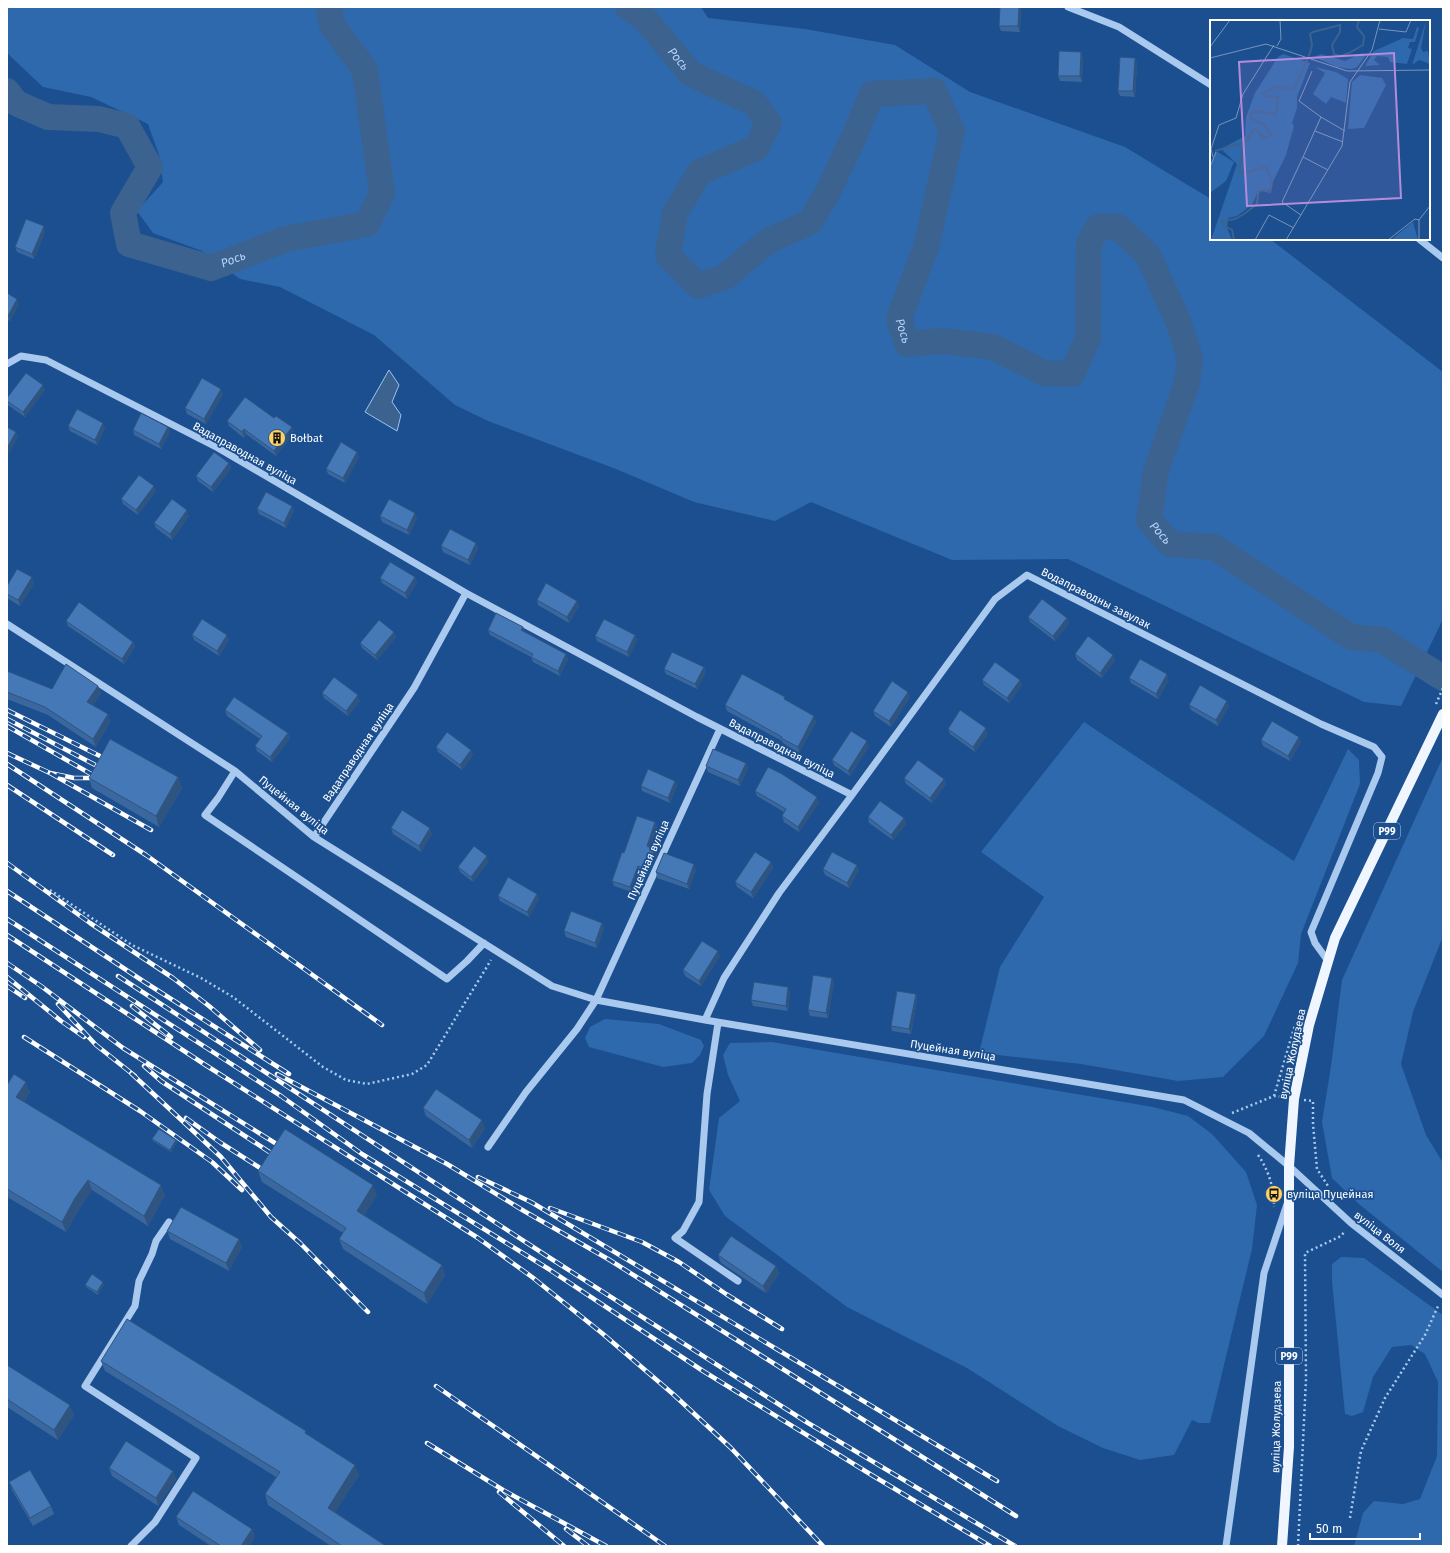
<svg xmlns="http://www.w3.org/2000/svg" width="1450" height="1553" viewBox="0 0 1450 1553" font-family="'Fira Sans',sans-serif">
<style>
.green{fill:#2e69ad}
.water{fill:#3c6290;stroke:#9cc4f0}
.lines{fill:none;stroke-linecap:round;stroke-linejoin:round}
.stream{stroke:#9cc4f0;stroke-width:4.5}
.river{stroke:#3c6290;stroke-width:26}
.path{stroke:#a9c9ee;stroke-width:2.5;stroke-dasharray:2 3;stroke-linecap:butt}
.minor{stroke:#a9c9ee;stroke-width:7}
.major{stroke:#f0f6ff;stroke-width:10}
.rail-casing{stroke:#fff;stroke-width:4.5}
.rail{stroke:#1b4f8f;stroke-width:3;stroke-dasharray:9;stroke-linecap:butt}
.wall{fill:#3a679d}
.shaded-wall{fill:#305480}
.building{fill:#4478b7;stroke:#305480}
.labels{text-anchor:middle;stroke-width:3.5;stroke-linejoin:round;paint-order:stroke}
.shield{fill:#1b4f8f;stroke:#bbcadd;stroke-width:1}
.shield-label{font-size:10px;font-weight:bold;fill:#fff}
.poi-label{font-size:11px;fill:#fff;stroke:#1b4f8f;text-anchor:start}
.street-label{font-size:11px;fill:#fff;stroke:#1b4f8f}
.water-label{font-size:12px;font-style:italic;fill:#b5d3f5;stroke:#1b4f8f}
.inset-river{fill:none;stroke:#3c6290;stroke-width:2}
.inset-road{fill:none;stroke:#7695bc;stroke-width:1}
.view{fill:#b68bdc;fill-opacity:0.15;stroke:#b68bdc;stroke-width:2}
.inset-edge{fill:none;stroke:#fff;stroke-width:2}
</style>
<rect width="100%" height="100%" fill="#1b4f8f"/>
<path class="green" d="M7,7h694l7,11 97,11 90,16 75,47 155,55 86,52v40h59l173,133v247l-42,87 -37,-4 -296,-143 -116,1 -141,-58 -36,19 -81,-19 -78,-33 -128,-48 -33,-16 -81,-70 -94,-48 -40,-8 -38,-28 -49,-18 -16,-22 26,-29 -4,-27 -11,-31 -57,-27 -48,-10 -36,-34z
M1084,722l210,139 54,-112 11,11 1,24 -59,150 -3,29 -34,73 -41,41 -45,4 -97,-17 -102,-11 21,-86 44,-70 -63,-45z
M1443,757v179l-30,76 -12,52 25,71 17,28v109l-84,-68 -27,-26 -10,-56 9,-56 11,-86z
M605,1019l54,5 42,16 3,6 -4,9 -8,8 -29,4 -74,-20 -4,-9 5,-11z
M772,1042l381,65 35,9 24,18 34,38 11,33 -5,44 -42,174h-11l-7,-3 -18,35 -34,5 -37,-12 -45,-22 -91,-58 -120,-61 -122,-91 -16,-26 10,-72 21,-17 -12,-26 -5,-20 7,-12z
M1341,1257l23,1 79,57v231h-89l9,-33 11,-12 29,3 17,-5 17,-43 1,-74 -13,-28 -14,-9 -19,2 -19,30 -10,35 -11,4 -7,-2 -13,-133v-17z"/>
<path class="water" d="M389,370l10,15 -7,17 9,13 -4,16 -32,-19z"/>
<g class="lines">
<path class="stream" d="M643,7l3,13"/>
<g class="river">
<path id="s1" d="M628,7l18,13 45,54 63,29 15,20 -13,25 -56,24 -25,41 -7,42 30,31 27,-9 43,-36 42,-19 17,-28 25,-53 20,-47 62,-3 18,40 -26,116 -27,71 8,26 36,-3 50,6 51,26 28,1 16,-36 1,-95 9,-16h20l30,28 30,66 12,37 -3,25 -31,88 -7,49 21,24 44,3 137,90 31,3 61,38"/>
<path id="s2" d="M7,91l9,12 32,14 51,2 28,7 23,41 -27,46 6,31 82,24 75,-29 81,-15 15,-31 -17,-123 -33,-45 -3,-18"/>
</g>
<path class="path" d="M1436,704l7,-16
M50,890l82,55 69,33 32,19 90,70 23,13 21,4 45,-10 15,-9 64,-105
M1274,1096l21,-71
M1304,1100l9,1v23l4,45 11,17
M1232,1113l42,-17 10,1
M1258,1155c11,16 16,33 16,52
M1350,1518l11,-67 24,-53 40,-63 14,-31
M1298,1546l8,-167 -1,-126 36,-17 4,-5"/>
<path class="minor" d="M1068,7l51,20 92,58
M1419,239l24,19
M7,364l14,-8 25,4 172,88 248,145
M7,624l228,147 79,66 238,149 44,14 109,20 479,80 65,33 40,33 62,57 92,72
M235,771l-17,27 -13,17 242,164 20,-18 17,-18
M852,795l143,-196 32,-24 294,149 53,23 8,10 -4,16 -67,159 4,11 13,18
M314,837l100,-149 52,-95 231,124 155,78 -73,98 -55,85 -19,42
M718,1023l-11,71 -8,108 -16,29 -8,7 63,43
M488,1147l38,-55 51,-63 19,-29 124,-271
M131,1546l24,-24 41,-64 -111,-72 50,-80 4,-25 13,-27 4,-13 13,-19
M1226,1546l38,-273 23,-69"/>
<path class="major" d="M1282,1546l7,-99v-281l5,-67 15,-74 26,-87 108,-224"/>
<g class="rail-casing">
<path id="rail" d="M7,710l101,50
M7,719l96,50
M7,726l91,52
M7,753l43,20 24,5h24
M7,764l139,91 236,170
M50,773l101,57
M7,785l106,70
M7,863l83,60 83,55 36,28 51,44
M7,891l139,92 143,91
M7,919l274,177 81,58 185,114 156,103 167,103 120,72
M7,935l200,131 271,172 54,39 71,57 70,60 58,54 92,98
M7,963l34,23 82,62 160,100
M118,976l432,282 258,165 207,123
M7,977l54,44 23,16
M7,986l18,12
M58,1004l38,41 39,31
M132,1006l39,31
M24,1037l116,74 72,51 30,28
M144,1066l17,15 116,76
M131,1073l90,84 50,60 29,26 68,69
M277,1074l170,90 77,47 84,48 408,257
M186,1118l35,25 47,30
M478,1177l53,25 466,279
M550,1208l92,34 37,20 47,32 56,35
M436,1386l229,160
M427,1443l76,47 103,56
M499,1492l65,54
M566,1529l22,17"/>
</g>
<use href="#rail" class="rail"/>
</g>
<path class="wall" d="M1021,7l-1,25 -19,-1 -2,-5z
M1081,52l2,5 -1,25 -22,-1 -2,-5z
M1135,58l2,6 -2,33 -15,-1 -2,-5z
M45,232l-11,27 -17,-7 -2,-5z
M7,293l12,11 -9,17 -3,-2z
M45,390l-20,27 -17,-12 -1,-2v-5z
M223,394l-17,30 -19,-10 -2,-6z
M227,421l67,11 -18,24 -30,-22 -2,4 -15,-12z
M68,426l37,2 -8,17 -27,-14z
M168,427l2,5 -9,17 -27,-14 -1,-5z
M357,452l2,5 -14,26 -17,-9 -2,-5z
M229,463l2,5 -18,24 -15,-11 -2,-5z
M156,491l-18,24 -15,-11 -2,-5z
M292,506l2,5 -8,17 -27,-14 -2,-5z
M189,516l-17,24 -16,-12 -2,-5z
M380,516l37,2 -8,17 -27,-13z
M476,543l2,5 -8,17 -27,-13 -2,-6z
M415,577l2,5 -10,17 -25,-16 -2,-5z
M34,583l-14,23 -13,-8v-12z
M537,600l40,1 2,5 -10,17 -31,-18z
M1028,617l39,1 2,5 -14,18 -25,-19z
M66,621l67,21 2,5 -11,17 -56,-38z
M488,630l37,2 41,22 2,5 -8,17 -27,-14 -2,-5 -41,-22z
M394,632l2,5 -19,23 -15,-12 -2,-5z
M192,635l37,5 -10,16 -25,-16z
M635,635l2,5 -8,17 -32,-16 -2,-5z
M1075,654l38,1 2,5 -13,18 -25,-18z
M704,667l2,5 -9,17 -31,-15 -2,-5z
M7,671l45,18 46,-3 3,8 -8,11 15,9 2,8 -14,25 -48,-32 -41,-16z
M1129,678l40,2 -11,19 -27,-16z
M982,680h38l2,5 -13,18 -25,-18z
M322,693l38,8 -12,15 -24,-18z
M910,697l-19,30 -16,-11 -2,-5z
M786,700l30,22 -17,31 -16,-10 -1,-2 -55,-30 -2,-6z
M1189,705l40,1 -11,20 -27,-16z
M225,710l63,23 2,5 -18,24 -15,-11 -2,-5 5,-7 -33,-23z
M948,729l40,5 -13,18 -25,-18z
M1261,740l40,2 -11,19 -27,-15z
M869,746l-19,30 -16,-11 -2,-5z
M436,747l35,3 2,5 -11,15 -24,-18z
M746,763l2,5 -8,18 -32,-14 -2,-6z
M178,777l4,11 -23,39 -67,-39 -3,-10z
M904,778l40,1 2,5 -14,19 -26,-19z
M675,781l2,5 -7,17 -28,-12 -1,-5z
M755,791l64,11 -20,30 -15,-10 -2,-6 2,-4 -27,-16z
M868,817l36,1 2,6 -13,16 -24,-17z
M655,822l2,5 -7,21 5,2 2,5 -9,19 -8,-3 -8,21 -18,-6 -2,-5 12,-28z
M391,828l41,6 -11,18 -28,-18z
M489,861l-16,21 -13,-10 -2,-5z
M771,862l2,6 -20,30 -16,-11 -2,-5z
M823,869l36,1 -10,18 -24,-13z
M696,870l-7,19 -32,-11 -1,-6z
M537,894l2,5 -10,18 -29,-16 -2,-5z
M602,923l2,5 -7,20 -31,-11 -2,-6z
M720,956l-19,30 -16,-10 -2,-6z
M834,983l-6,35 -18,-2 -2,-6z
M788,987l2,5 -2,19 -35,-5 -2,-6z
M916,994l1,5 -6,35 -19,-3 -1,-5z
M7,1085l23,7 -6,10 141,93 -17,31 -56,-36 -13,19 -13,23 -57,-34 -2,4z
M423,1108l62,20 -13,20 -46,-32z
M152,1139l24,1 1,2 -6,10 -18,-11z
M258,1171l119,24 -13,20 78,50 3,10 -18,29 -84,-55 -4,-10 4,-6 -81,-51z
M167,1231l72,8 3,8 -13,24 -59,-32z
M718,1255l58,11 3,8 -13,19 -45,-30z
M85,1285h19l-6,10 -12,-8z
M101,1361l207,75 51,39 -24,37 51,34h-55l-63,-41 -3,-11 11,-17 -171,-106z
M7,1365l67,50 -16,25 -51,-33z
M109,1468l64,3 3,8 -18,27 -46,-30z
M9,1482l42,24 3,8 -21,12 -21,-36z
M176,1517l76,12 3,8 -6,9h-38l-32,-21z"/>
<path class="shaded-wall" d="M1019,7h2l-1,25 -2,-6z
M1081,52l2,5 -1,25 -2,-6z
M1135,58l2,6 -2,33 -2,-6z
M44,226l1,6 -11,27 -2,-5z
M17,299l2,5 -9,17 -2,-5z
M43,385l2,5 -20,27 -2,-5z
M221,389l2,5 -17,30 -2,-5z
M103,423l2,5 -8,17 -2,-5z
M168,427l2,5 -9,17 -2,-5z
M292,427l2,5 -18,24 -2,-5z
M244,429l2,5 -2,4 -2,-6z
M16,432l2,5 -9,17 -2,-6z
M357,452l2,5 -14,26 -2,-5z
M229,463l2,5 -18,24 -2,-5z
M154,486l2,5 -18,24 -2,-5z
M292,506l2,5 -8,17 -2,-5z
M187,510l2,6 -17,24 -2,-6z
M415,513l2,5 -8,17 -2,-5z
M476,543l2,5 -8,17 -2,-5z
M32,577l2,6 -14,23 -2,-6z
M415,577l2,5 -10,17 -2,-6z
M577,601l2,5 -10,17 -2,-6z
M1067,618l2,5 -14,18 -2,-5z
M523,627l2,5 -4,-2z
M7,629l2,4 -2,3z
M394,632l2,5 -19,23 -2,-5z
M227,635l2,5 -10,16 -2,-5z
M635,635l2,5 -8,17 -2,-5z
M133,642l2,5 -11,17 -2,-5z
M566,654l2,5 -8,17 -2,-5z
M1113,655l2,5 -13,18 -2,-5z
M704,667l2,5 -9,17 -2,-5z
M1167,674l2,6 -11,19 -2,-5z
M1020,680l2,5 -13,18 -2,-5z
M98,686l3,8 -11,15 -3,-7z
M908,692l2,5 -19,30 -2,-6z
M358,695l2,6 -12,15 -2,-5z
M1227,701l2,5 -11,20 -2,-6z
M108,714l2,8 -14,25 -3,-8z
M814,716l2,6 -17,31 -1,-6z
M986,728l2,6 -13,18 -2,-5z
M288,733l2,5 -18,24 -2,-5z
M1299,737l2,5 -11,19 -2,-5z
M867,741l2,5 -19,30 -2,-5z
M471,750l2,5 -11,15 -2,-5z
M746,763l2,5 -8,18 -2,-6z
M178,777l4,11 -23,39 -3,-11z
M944,779l2,5 -14,19 -2,-5z
M675,781l2,5 -7,17 -2,-5z
M817,797l2,5 -20,30 -1,-5z
M904,818l2,6 -13,16 -2,-5z
M655,822l2,5 -8,25 -2,-6z
M430,828l2,6 -11,18 -2,-6z
M655,850l2,5 -9,19 -2,-5z
M487,856l2,5 -16,21 -2,-5z
M771,862l2,6 -20,30 -2,-6z
M694,864l2,6 -7,19 -2,-5z
M857,865l2,5 -10,18 -2,-5z
M638,866l2,5 -8,21 -2,-5z
M537,894l2,5 -10,18 -2,-5z
M602,923l2,5 -7,20 -2,-5z
M718,951l2,5 -19,30 -2,-5z
M832,978l2,5 -6,35 -2,-5z
M788,987l2,5 -2,19 -2,-5z
M916,994l1,5 -6,35 -2,-5z
M26,1082l4,10 -10,16 -4,-11z
M482,1120l3,8 -13,20 -3,-8z
M176,1140l1,2 -6,10 -1,-2z
M88,1180l4,10 -13,19 -13,23 -4,-10 13,-24z
M161,1185l4,10 -17,31 -4,-10z
M373,1185l4,10 -16,26 -4,-10z
M7,1192l2,6 -2,4z
M239,1239l3,8 -13,24 -3,-8z
M442,1265l3,10 -18,29 -3,-11z
M776,1266l3,8 -13,19 -3,-7z
M103,1282l1,3 -6,10 -1,-3z
M70,1405l4,10 -16,25 -4,-10z
M355,1465l4,10 -27,43 -4,-10z
M173,1471l3,8 -18,27 -2,-8z
M252,1529l3,8 -6,9h-8z"/>
<path class="building" d="M1000,7h19l-1,19h-19z
M1059,51l22,1 -1,24h-22z
M1120,57l15,1 -2,33h-15z
M26,219l18,7 -12,28 -17,-7z
M7,293l10,6 -9,17 -1,-1z
M26,373l17,12 -20,27 -16,-11v-3z
M202,378l19,11 -17,30 -19,-11z
M245,397l29,21 2,-2 16,11 -18,24 -30,-22 -2,3 -15,-11z
M77,409l26,14 -8,17 -27,-14z
M141,413l27,14 -9,17 -26,-14z
M7,427l9,5 -9,16z
M341,442l16,10 -14,26 -17,-9z
M214,452l15,11 -18,24 -15,-11z
M139,475l15,11 -18,24 -15,-11z
M266,492l26,14 -8,17 -27,-14z
M172,499l15,11 -17,24 -16,-11z
M389,499l26,14 -8,17 -27,-14z
M450,529l26,14 -8,17 -27,-14z
M390,562l25,15 -10,16 -25,-15z
M17,569l15,8 -14,23 -11,-6v-8z
M546,583l31,18 -10,16 -30,-17z
M1042,599l25,19 -14,18 -25,-19z
M79,602l54,40 -11,17 -56,-38z
M496,613l27,14 -2,3 45,24 -8,17 -27,-14 2,-3 -45,-24z
M202,619l25,16 -10,16 -25,-16z
M604,619l31,16 -8,17 -32,-16z
M379,620l15,12 -19,23 -15,-12z
M1088,636l25,19 -13,18 -25,-19z
M672,652l32,15 -9,17 -31,-15z
M1140,659l27,15 -11,20 -27,-16z
M995,662l25,18 -13,18 -25,-18z
M66,664l32,22 -11,16 21,12 -15,25 -48,-32 -38,-15v-21l45,18z
M742,674l43,23 -1,2 30,17 -16,31 -17,-9 1,-1 -57,-32z
M334,677l24,18 -12,16 -24,-18z
M892,681l16,11 -19,29 -16,-10z
M1200,685l27,16 -11,19 -27,-15z
M234,697l54,36 -18,24 -15,-11 7,-10 -37,-26z
M960,710l26,18 -13,19 -25,-18z
M1272,721l27,16 -11,19 -27,-16z
M851,731l16,10 -19,30 -16,-11z
M447,732l24,18 -11,15 -24,-18z
M110,739l68,38 -22,39 -67,-38z
M713,749l33,14 -8,17 -32,-14z
M918,760l26,19 -14,19 -26,-20z
M768,767l14,7 35,23 -19,30 -16,-11 4,-7 -31,-18z
M648,769l27,12 -7,17 -27,-12z
M880,801l24,17 -13,17 -23,-18z
M402,810l28,18 -11,18 -28,-18z
M637,816l18,6 -8,24 8,4 -9,19 -8,-3 -8,21 -18,-6 10,-29 2,1z
M474,846l13,10 -16,21 -13,-10z
M755,852l16,10 -20,30 -16,-10z
M832,852l25,13 -10,18 -24,-14z
M664,853l30,11 -7,20 -31,-12z
M508,877l29,17 -10,18 -29,-16z
M571,911l31,12 -7,20 -31,-12z
M702,941l16,10 -19,30 -16,-11z
M813,975l19,3 -6,35 -18,-3z
M754,982l34,5 -2,19 -35,-6z
M897,991l19,3 -7,35 -18,-3z
M14,1074l12,8 -10,15 145,88 -17,31 -56,-36 -13,18 -13,24 -55,-33v-104z
M436,1089l46,31 -13,20 -46,-32z
M159,1129l17,11 -6,10 -18,-11z
M285,1129l88,56 -16,26 85,54 -18,28 -85,-54 7,-11 -88,-57z
M181,1207l58,32 -13,24 -59,-32z
M731,1236l45,30 -13,20 -45,-31z
M92,1274l11,8 -6,10 -12,-7z
M127,1319l179,112 -1,2 50,32 -27,43 58,38h-44l-77,-52 15,-22 -179,-111z
M7,1365l63,40 -16,25 -47,-31z
M126,1441l47,30 -17,27 -47,-30z
M30,1470l21,36 -21,12 -21,-36z
M193,1491l59,38 -11,17h-20l-45,-29z"/>
<defs>
<g id="building-disc" transform="scale(0.9)"><circle r="9.5" fill="#ffd166" stroke="#1b4f8f"/><path d="M-4-6H4V6H1V3H-1V6H-4ZM-2.5-4.3h1.7v1.8h-1.7ZM.8-4.3h1.7v1.8H.8ZM-2.5-1h1.7V.8h-1.7ZM.8-1h1.7V.8H.8Z" fill="#111"/></g>
<g id="bus-disc" transform="scale(0.9)"><circle r="9.5" fill="#ffd166" stroke="#1b4f8f"/><path d="M-5-6H5V4H4V6H2V4H-2V6H-4V4H-5ZM-3.5-4V0h7V-4ZM-3.5 1.2v1.5H-2V1.2ZM2 1.2v1.5H3.5V1.2Z" fill="#111"/></g>
</defs>
<g fill-rule="evenodd">
<use href="#building-disc" x="277" y="438"/>
<use href="#bus-disc" x="1274" y="1194"/>
</g>
<g class="labels">
<g class="shield">
<rect x="1374" y="823" width="26" height="16" rx="3"/>
<rect x="1276" y="1348" width="26" height="16" rx="3"/>
</g>
<g class="shield-label">
<text x="1387" y="835">Р99</text>
<text x="1289" y="1360">Р99</text>
</g>
<g class="poi-label">
<text x="290" y="442">Bołbat</text>
<text x="1287" y="1198">вуліца Пуцейная</text>
</g>
<g class="street-label">
<text transform="translate(245 453) rotate(29)" y="4">Вадаправодная вуліца</text>
<text transform="translate(1096 598) rotate(27)" y="4">Водаправодны завулак</text>
<text transform="translate(782 748) rotate(27)" y="4">Вадаправодная вуліца</text>
<text transform="translate(358 752) rotate(-56)" y="4">Вадаправодная вуліца</text>
<text transform="translate(294 805) rotate(39)" y="4">Пуцейная вуліца</text>
<text transform="translate(648 860) rotate(-66)" y="4">Пуцейная вуліца</text>
<text transform="translate(953 1050) rotate(9)" y="4">Пуцейная вуліца</text>
<text transform="translate(1292 1054) rotate(-78)" y="4">вуліца Жолудзева</text>
<text transform="translate(1380 1232) rotate(38)" y="4">вуліца Воля</text>
<text transform="translate(1276 1427) rotate(-89)" y="4">вуліца Жолудзева</text>
</g>
<g class="water-label">
<text dy="4" stroke="none"><textPath href="#s1" startOffset="73">Рось</textPath></text>
<text dy="4" stroke="none"><textPath href="#s2" startOffset="371">Рось</textPath></text>
<text dy="4" stroke="none"><textPath href="#s1" startOffset="997">Рось</textPath></text>
<text dy="4" stroke="none"><textPath href="#s1" startOffset="1693">Рось</textPath></text>
</g>
</g>
<g transform="translate(1210 20)">
<rect width="220" height="220" fill="#1b4f8f"/>
<path d="M216,1l-5,27 2,4 5,-1 2,13 -11,-4 -7,5zM207,7l2,1 -4,14h-5l-2,6 4,1 -5,15 -17,-2 -2,-5 -11,-1 -3,4 6,5 -15,1 9,-15 29,-13 10,1zM152,33l4,2 -9,12 -6,2 -14,-2 -23,-10 7,-3 24,7zM73,34l27,9 -13,34v11l-5,15 2,3 -8,29 -17,35 -11,1 -6,14 -15,11 -9,2 -1,10 5,12h-21l26,-76 -16,-15 24,-13 1,-19 9,-24 23,-36zM105,47l21,5 12,7 -2,24 -15,-6 -5,7 -13,-10 12,-21zM150,55l22,3 4,7 -22,43 -16,1 4,-47zM6,131l18,11 -8,19 -16,12v-25zM203,202l5,18h-27z" fill="#2e69ad"/>
<path class="inset-river" d="M5,131l30,-9M24,220l-2,-10 -9,-5 -2,-4 14,-2 9,-5 13,-10 1,-11 4,-3 8,2 2,-8 -5,-16 -3,-1 -17,6 -8,-1 4,-26 10,-16h4l7,8 7,-3 -7,-11 -13,-5v-6l4,-2 21,3 2,-17 -13,-1 -2,-3 13,-7 16,3 3,-2 15,-34 2,-8 -2,-11 3,-2 27,-7v7l-8,13 2,9 6,2 9,-3 14,-8 1,-9 -7,-9 2,-7"/>
<path class="inset-road" d="M169,9l27,3 5,-12M67,26l4,-7 -1,-19M0,27l20,-27M0,38l56,-14 81,27 83,-1M102,51l-13,30 22,16M105,111l28,11M3,137l-2,-8 8,-24 17,-7 7,-24 31,-49M0,147l6,-15M118,150l-25,-13 18,-40 24,14M91,195l-19,-13 21,-45M45,220l14,-25 25,13M76,220l56,-94 8,-64 22,-32 8,-30M178,220l27,-21 4,1M209,220v-20l11,-14"/>
<path class="view" d="M184,33l7,145 -154,8 -8,-144z"/>
<rect width="220" height="220" class="inset-edge"/>
</g>
<rect width="1450" height="1553" fill="none" stroke="#ffffff" stroke-width="16"/>
<path d="M1310 1533v6h110v-6" fill="none" stroke="#ffffff" stroke-width="2"/>
<text x="1316" y="1533" font-size="12" fill="#ffffff" stroke="#1b4f8f" stroke-width="3" paint-order="stroke">50 m</text>
</svg>
